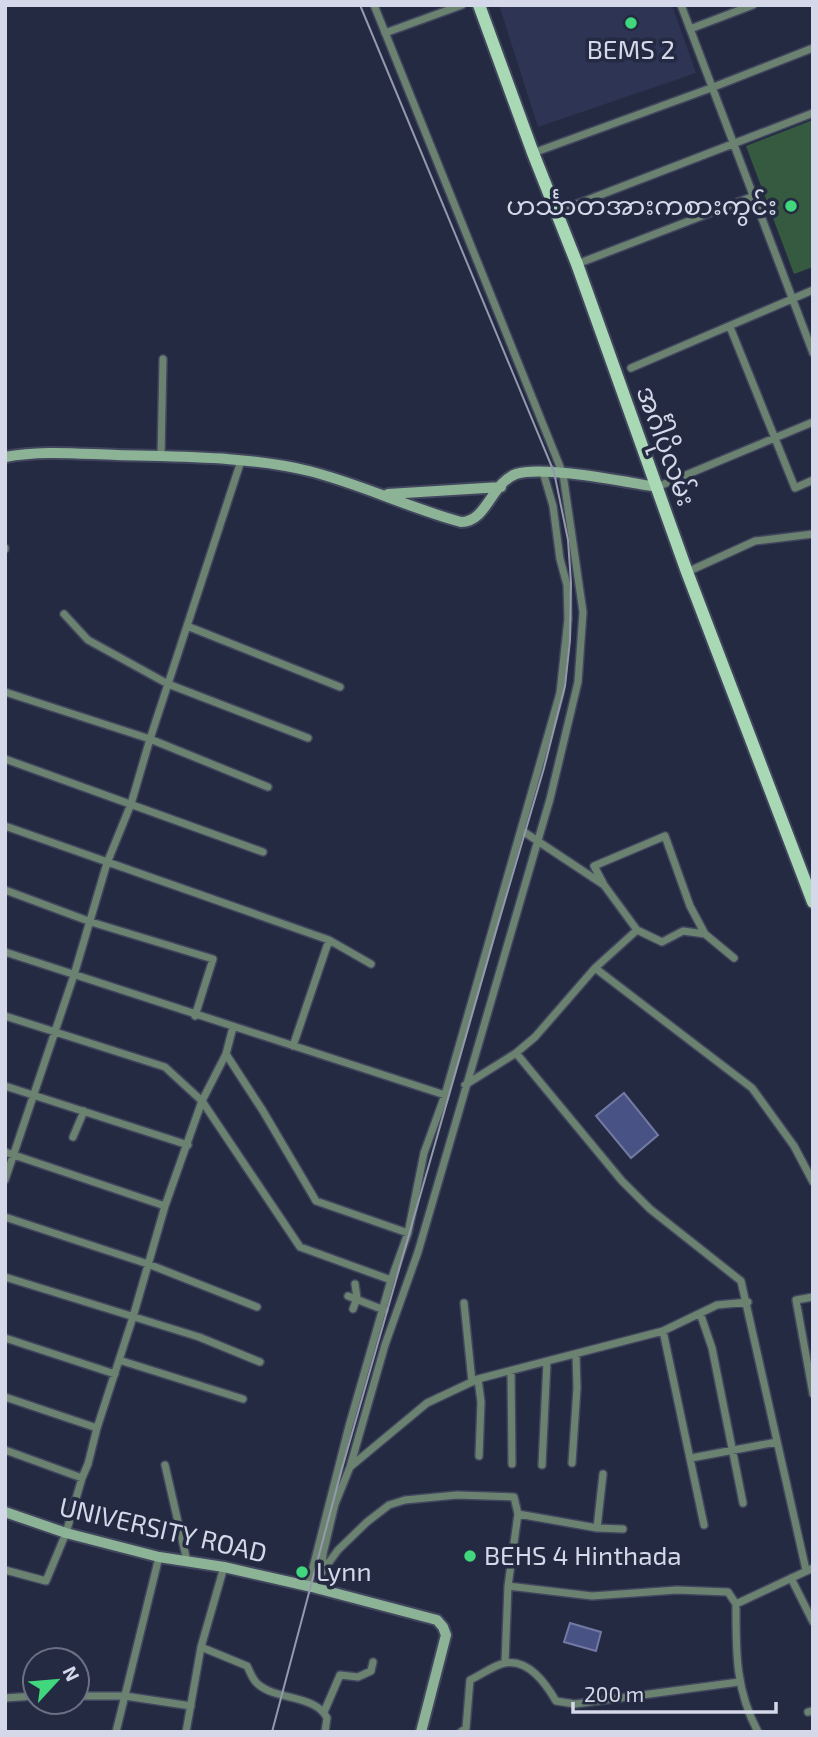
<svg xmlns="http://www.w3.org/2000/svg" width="818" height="1737" viewBox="0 0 818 1737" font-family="'Exo 2','Noto Sans Myanmar',sans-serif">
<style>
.built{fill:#2e3453}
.green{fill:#355a40}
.water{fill:#485285;stroke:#727aa3;stroke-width:2}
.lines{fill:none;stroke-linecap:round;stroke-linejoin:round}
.street-casing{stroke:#41465e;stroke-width:10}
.secondary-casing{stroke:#41465e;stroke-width:14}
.primary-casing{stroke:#41465e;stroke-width:16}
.street{stroke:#6b8270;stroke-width:7}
.secondary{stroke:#8db397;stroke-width:10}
.primary{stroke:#a8d9b4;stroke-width:12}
.rail{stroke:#9499ad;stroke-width:2}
.poi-dot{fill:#41d77c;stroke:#252a43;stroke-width:2.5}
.labels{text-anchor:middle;stroke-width:7;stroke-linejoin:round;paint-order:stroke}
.poi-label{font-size:26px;fill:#d4d8e9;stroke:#252a43;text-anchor:start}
.street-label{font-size:26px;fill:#d4d8e9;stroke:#252a43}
</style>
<rect width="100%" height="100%" fill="#252a43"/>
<path class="built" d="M499,5h173l24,68 -158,54z"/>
<path class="green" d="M813,120v147l-19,7 -48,-128z"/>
<path class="water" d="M624,1093l34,42 -27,23 -35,-42z
M570,1623l31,9 -5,19 -32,-9z"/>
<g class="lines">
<g class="street-casing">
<path id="street" d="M681,5l132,348
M690,29l63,-24
M385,33l77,-28
M533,153l178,-65 102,-40
M556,212l257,-99
M577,264l177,-68
M730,327l65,161 18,-8
M631,368l182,-78
M161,456l2,-97
M657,487l156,-65
M5,548v1
M687,572l68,-31 58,-7
M64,614l24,26 80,44 140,54
M187,626l153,61
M5,692l145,47 118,48
M5,759l258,93
M5,826l324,114 42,24
M521,830l83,55 33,45 25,12 21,-11 22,3 29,24
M603,883l-9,-17 71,-30 25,70 15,28
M5,890l86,32 122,37 -18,57
M5,952l440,143
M595,968l157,120 42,58 19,36
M5,1016l160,51 37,34 98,146 91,33
M293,1046l36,-106
M516,1053l106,128 28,28 91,72 65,289
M226,1054l37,57 53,90 92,32
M465,1085l51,-32 19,-16 60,-69 42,-38
M5,1086l183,59
M73,1137l11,-26
M5,1152l160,54
M5,1180l69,-205 33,-112 24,-59 19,-65 91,-278
M5,1217l143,47 109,43
M5,1277l194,60 61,25
M348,1296l36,14
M813,1297l-17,3 17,94
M464,1303l8,79
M353,1309l4,-11 -2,-14
M700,1313l12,35 31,155
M663,1331l41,194
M5,1338l110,36
M119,1360l124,39
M511,1371l1,93
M478,1379l3,23 -2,54
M5,1397l92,31
M5,1450l77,28
M691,1458l86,-16
M572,1463l5,-75 -1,-34
M165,1465l22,96
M542,1465l5,-103
M350,1467l35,-122 33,-93 132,-453 28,-117 5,-70 -20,-138 -189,-469
M518,1514l79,14 26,1
M597,1528l6,-54
M5,1570l41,11 20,-48 16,-55 6,-14 9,-36 36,-111 32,-111 37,-105 24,-47 7,-27
M322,1572l16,-22 29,-28 22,-17 16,-5 52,-5 57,2 4,17 -10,72 -3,77
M791,1578l22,44
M508,1586l84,10 85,-6 51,2 8,12
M308,1587l41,-161 42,-146 17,-47 16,-80 21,-58 115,-402 8,-74 -1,-34 -7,-26 -7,-53 -10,-34
M318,1590l4,-18 1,-18 12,-50 15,-37 77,-64 51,-24 185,-48 54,-26 31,-3
M201,1647l46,19c4,7 5,14 12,19 18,15 57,10 68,33l-2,14
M77,1696h48l66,10
M5,1698l30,-2
M324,1712l16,-37 18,2 13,-6 2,-9
M808,1712l5,-1
M116,1732l43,-175
M186,1732l15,-85 23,-80
M461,1732l5,-4 4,-48c11,-5 24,-15 35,-17 24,-4 41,21 51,38l19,3 164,-22
M758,1732c-23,-43 -22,-81 -22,-128l77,-36"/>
</g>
<g class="secondary-casing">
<path id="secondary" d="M5,457c37,-7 75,-3 112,-2 63,2 130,1 192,16 52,13 100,37 152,51 26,0 30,-39 55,-48 27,-9 109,8 141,13
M388,494l113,-7
M5,1512l61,21 93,24 65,10 88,20 125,33 6,7 3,8 -25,97"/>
</g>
<g class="primary-casing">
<path id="primary" d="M479,5l54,148 44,111 110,308 126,330"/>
</g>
<use href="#street" class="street"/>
<use href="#secondary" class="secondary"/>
<use href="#primary" class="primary"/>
<path class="rail" d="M272,1732l69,-260 155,-541 48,-163 21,-82 5,-46 1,-57 -3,-43 -14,-68 -194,-467"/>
</g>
<g class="poi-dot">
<circle cx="631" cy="23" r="7"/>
<circle cx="791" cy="206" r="7"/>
<circle cx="470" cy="1556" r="7"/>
<circle cx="302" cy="1572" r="7"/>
</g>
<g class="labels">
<g class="poi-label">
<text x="631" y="59" text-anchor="middle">BEMS 2</text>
<text x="777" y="215" text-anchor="end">ဟင်္သာတအားကစားကွင်း</text>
<text x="484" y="1565">BEHS 4 Hinthada</text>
<text x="316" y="1581">Lynn</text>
</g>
<g class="street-label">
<text transform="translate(666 446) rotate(70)" y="9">အင်္ဂါပိုလမ်း</text>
<text transform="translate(163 1530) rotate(13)" y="9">UNIVERSITY ROAD</text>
</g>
</g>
<rect width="818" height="1737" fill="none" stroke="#d4d8e9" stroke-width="14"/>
<g transform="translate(56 1681) rotate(64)"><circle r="33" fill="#252a43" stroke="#6b7085" stroke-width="2"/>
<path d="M0-5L12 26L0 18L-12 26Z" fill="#41d77c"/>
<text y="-10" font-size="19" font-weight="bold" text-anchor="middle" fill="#d4d8e9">N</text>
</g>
<path d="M573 1702v10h203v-10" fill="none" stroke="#d4d8e9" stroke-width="3.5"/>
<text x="584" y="1702" font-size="21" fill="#d4d8e9" stroke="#252a43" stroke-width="5" paint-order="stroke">200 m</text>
</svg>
